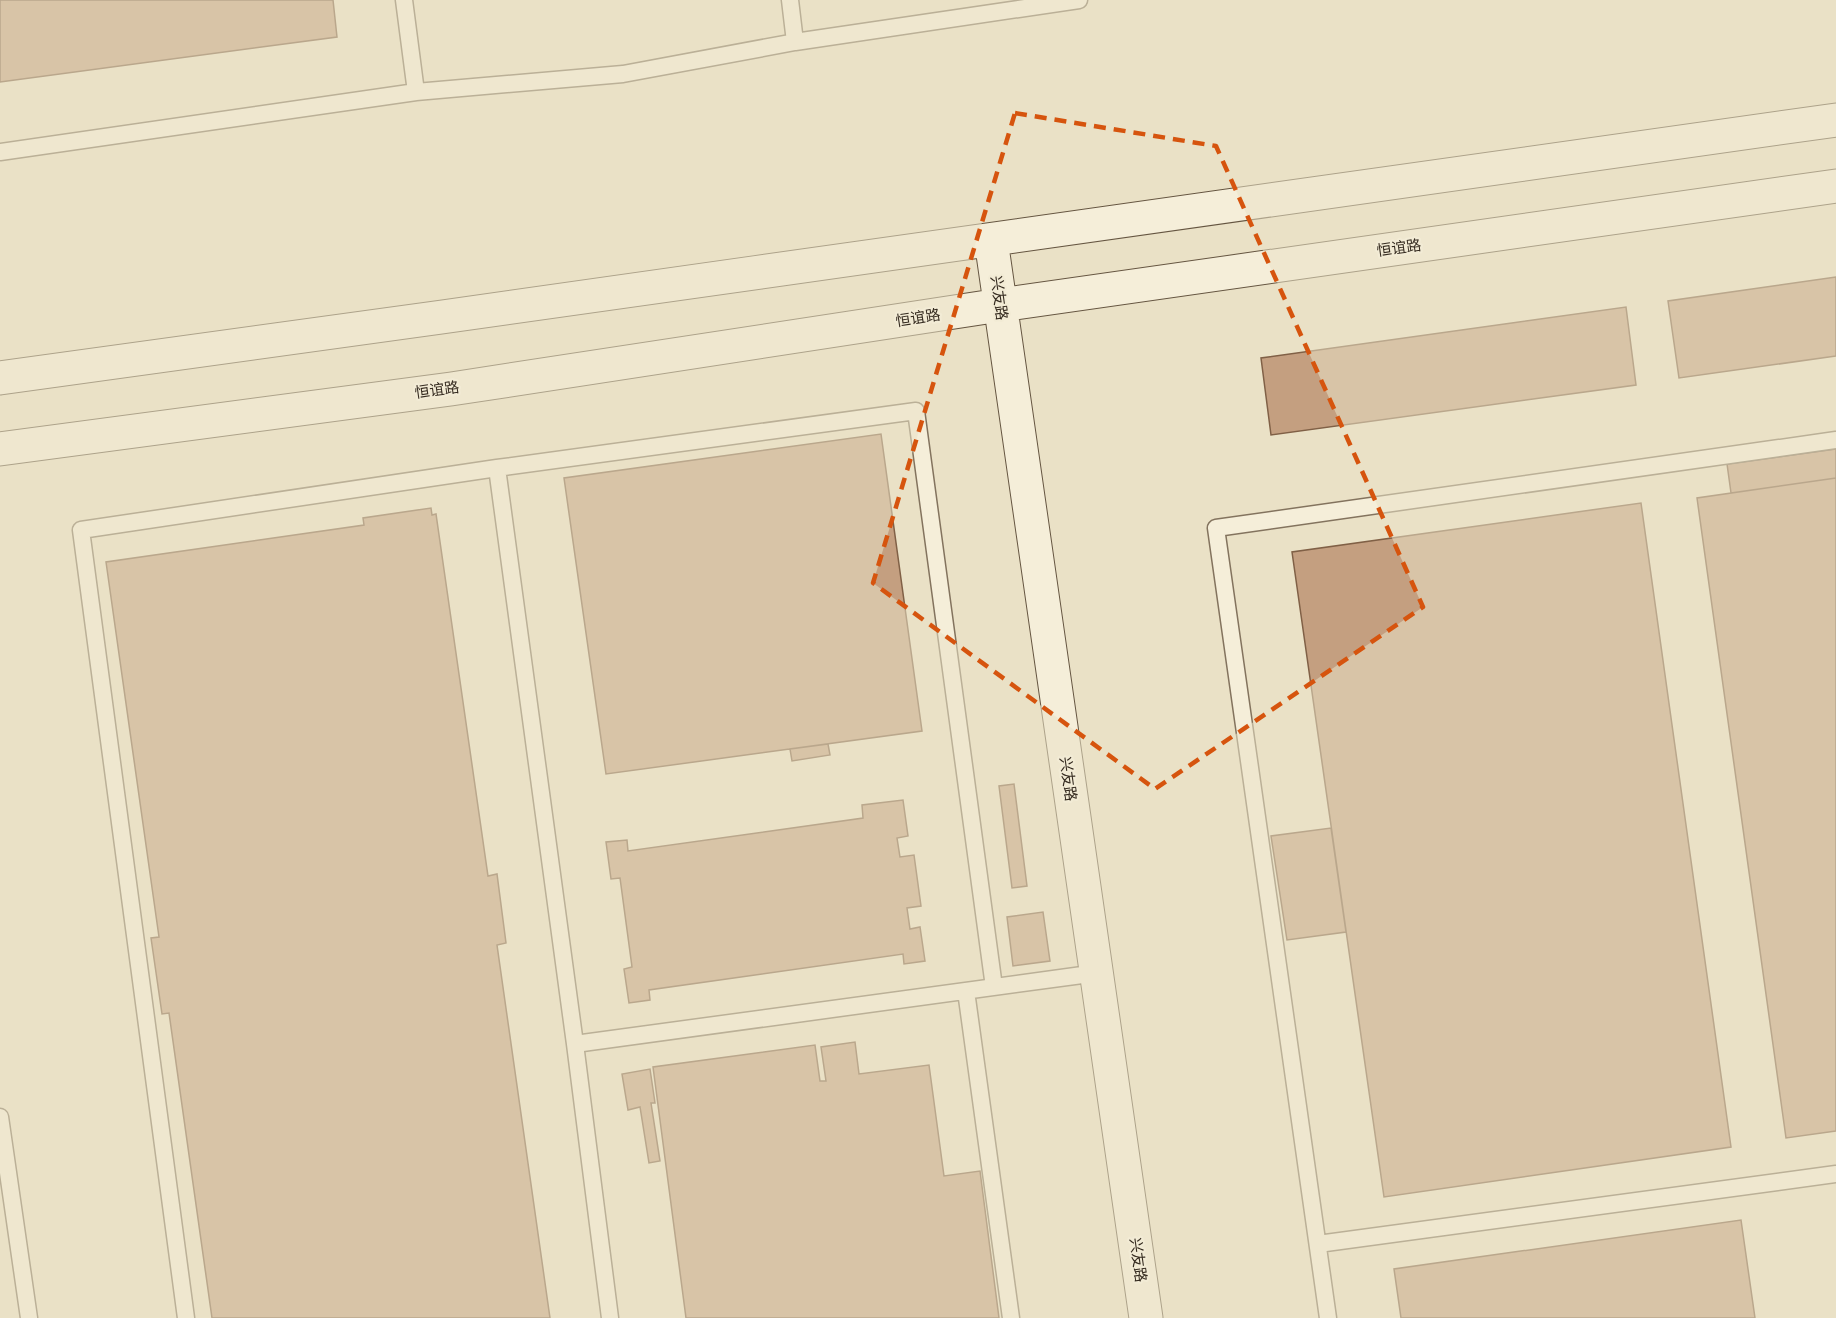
<svg xmlns="http://www.w3.org/2000/svg" width="1836" height="1318" viewBox="0 0 1836 1318" font-family="'Source Serif 4','Noto Sans SC',serif">
<style>
.building{fill:#c49f80;stroke:#806046;stroke-width:1.5}
.lines{fill:none;stroke-linecap:round;stroke-linejoin:round}
.lane-casing{stroke:#83735e;stroke-width:19}
.secondary-casing{stroke:#655541;stroke-width:35}
.lane{stroke:#f5eed9;stroke-width:16}
.secondary{stroke:#f5eed9;stroke-width:33}
.marked{fill:none;stroke:#d6540e;stroke-width:4.5;stroke-dasharray:12 8;stroke-linejoin:round}
.labels{text-anchor:middle;stroke-width:4.5;stroke-linejoin:round;paint-order:stroke}
.street-label{font-size:15px;fill:#352b20;stroke:#f2ebd5}
</style>
<rect width="100%" height="100%" fill="#eae1c6"/>
<path class="building" d="M0,0h333l4,37 -337,45z
M1836,277v79l-157,22 -11,-77z
M1626,307l10,78 -365,50 -10,-77z
M881,434l41,297 -316,43 -42,-296z
M1836,449v29l-105,15 -4,-29z
M1836,478v653l-50,7 -89,-640z
M1641,503l90,644 -347,50 -92,-645z
M431,508l1,7 4,-1 52,362 9,-2 9,69 -9,2 53,373h-338l-43,-305 -7,1 -11,-76 8,-1 -53,-375 258,-37 -1,-7z
M828,744l2,11 -38,6 -2,-12z
M1014,784l13,102 -15,2 -13,-102z
M903,800l5,36 -11,2 3,19 14,-2 7,51 -14,2 3,21 10,-2 5,34 -21,3 -1,-10 -254,36 1,10 -21,3 -5,-34 8,-2 -12,-89 -9,1 -5,-37 21,-2 1,11 235,-33 -1,-13z
M1331,828l15,104 -59,8 -16,-104z
M1043,912l7,49 -37,5 -6,-49z
M855,1042l4,32 70,-9 15,111 36,-5 19,147h-313l-33,-251 162,-22 5,36h6l-5,-34z
M650,1069l5,34h-4l9,58 -11,2 -9,-56 -12,3 -6,-36z
M1741,1220l14,98h-354l-7,-49z"/>
<g class="lines">
<g class="lane-casing">
<path id="lane" d="M404,0l12,92
M790,0l5,42
M0,152l416,-60 207,-18 172,-32 284,-42
M994,987l-78,-576 -419,57 78,576 522,-71
M966,991l45,327
M575,1044l35,274
M0,1117l29,201
M1318,1244l518,-70
M186,1318l-105,-788 416,-62
M1328,1318l-112,-790 620,-88"/>
</g>
<g class="secondary-casing">
<path id="secondary" d="M991,240l155,1078
M0,378l442,-61 1394,-197
M0,449l451,-60 549,-84 836,-119"/>
</g>
<use href="#lane" class="lane"/>
<use href="#secondary" class="secondary"/>
</g>
<path d="M0 0H1836V1318H0ZM1015,113l201,33 207,461 -268,182 -282,-206z" fill="#eae1c6" fill-opacity=".55" fill-rule="evenodd"/>
<path class="marked" d="M1015,113l201,33 207,461 -268,182 -282,-206z"/>
<g class="labels">
<g class="street-label">
<text transform="translate(1399 248) rotate(-8)" y="5">恒谊路</text>
<text transform="translate(999 298) rotate(82)" y="5">兴友路</text>
<text transform="translate(918 318) rotate(-9)" y="5">恒谊路</text>
<text transform="translate(437 390) rotate(-8)" y="5">恒谊路</text>
<text transform="translate(1068 779) rotate(82)" y="5">兴友路</text>
<text transform="translate(1138 1260) rotate(82)" y="5">兴友路</text>
</g>
</g>
</svg>
